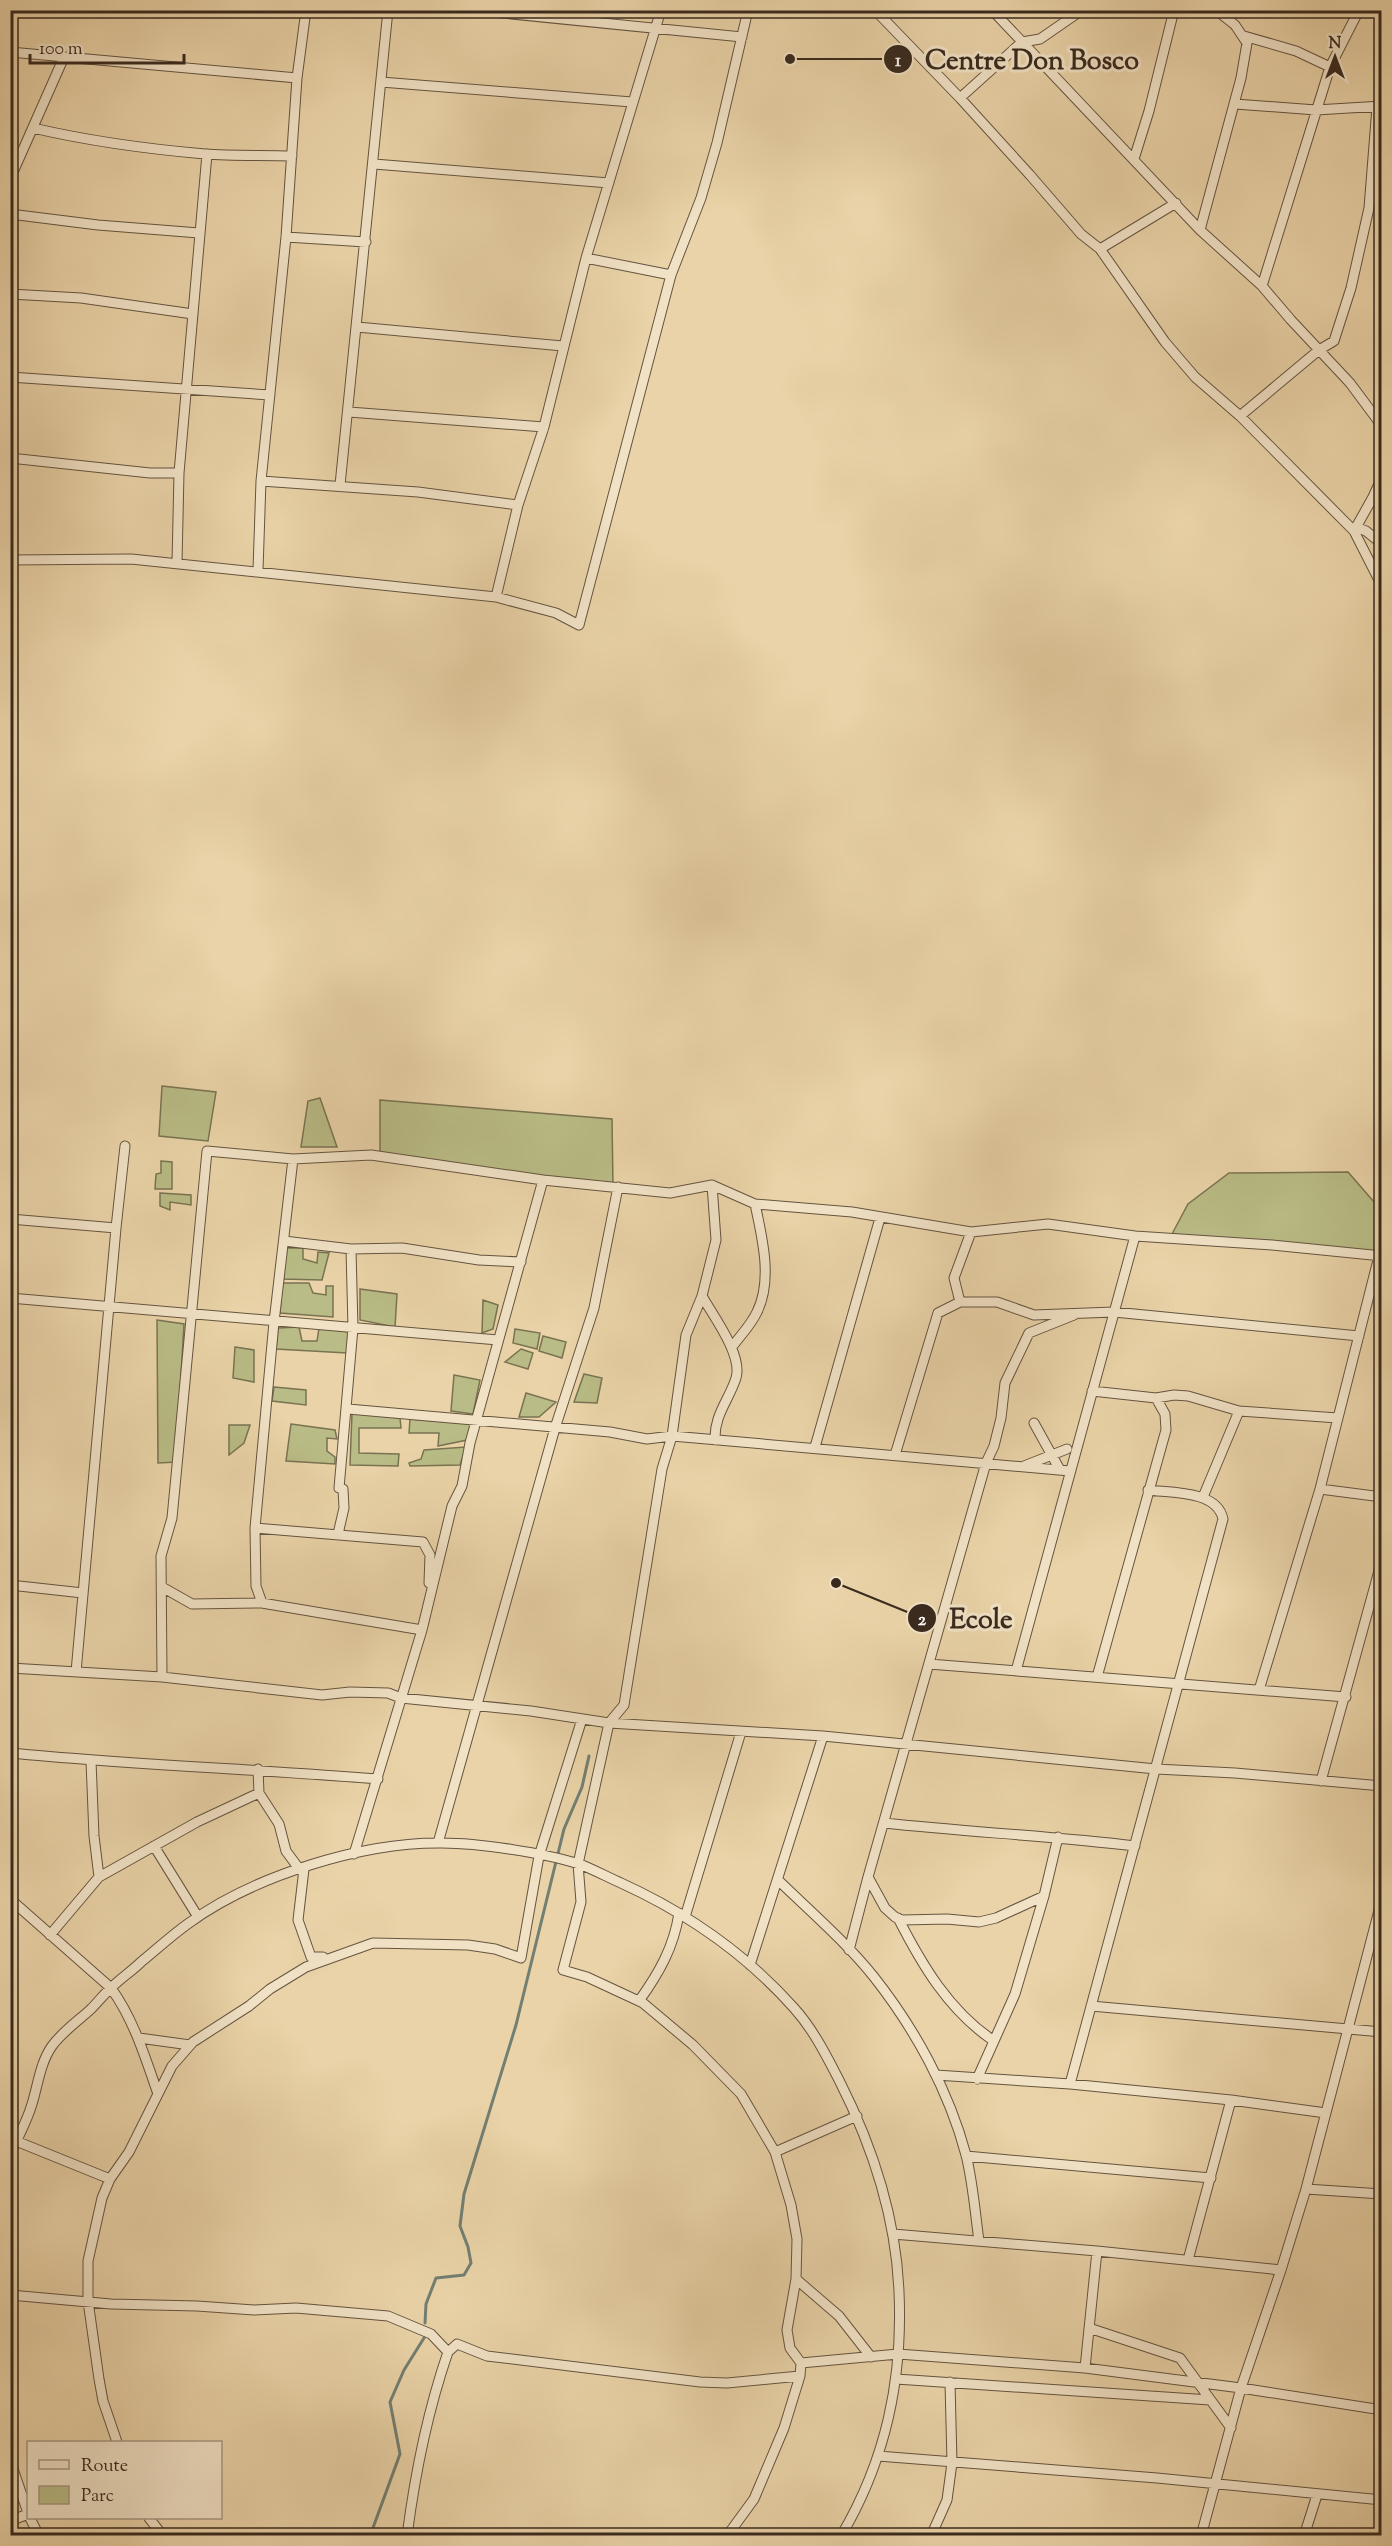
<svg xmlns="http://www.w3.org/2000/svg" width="1392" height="2546" viewBox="0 0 1392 2546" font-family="'Sorts Mill Goudy',serif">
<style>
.green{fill:#b9bc86;stroke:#797352;stroke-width:1.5}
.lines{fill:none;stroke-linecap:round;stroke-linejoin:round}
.stream{stroke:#727f73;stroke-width:3}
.minor-casing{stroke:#655440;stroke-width:11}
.minor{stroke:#f1e2c6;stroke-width:9}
.leader{fill:none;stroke:#392a1e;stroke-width:2}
.callout-dot{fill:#392a1e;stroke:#f1e2c6;stroke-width:2}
.mark-label{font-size:18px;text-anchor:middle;font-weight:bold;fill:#fff}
.callout-label{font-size:27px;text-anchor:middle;font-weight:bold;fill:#392a1e;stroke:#f1e2c6;stroke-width:6;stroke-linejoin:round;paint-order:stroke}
</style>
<rect width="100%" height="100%" fill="#ead3a8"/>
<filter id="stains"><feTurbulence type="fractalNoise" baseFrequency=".00333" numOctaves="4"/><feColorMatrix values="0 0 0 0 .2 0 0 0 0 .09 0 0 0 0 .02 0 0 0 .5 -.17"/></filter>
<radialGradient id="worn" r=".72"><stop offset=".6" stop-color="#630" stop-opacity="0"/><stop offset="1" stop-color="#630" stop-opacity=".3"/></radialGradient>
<path class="green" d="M162,1086l54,6 -8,49 -49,-5z
M320,1098l17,49h-36l7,-46z
M380,1100l232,19 1,68 -233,-33z
M161,1161l11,1v27h-17l1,-15 5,-1z
M1348,1172l33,38v42l-209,-18 16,-30 41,-31z
M160,1193l31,2v10l-21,-3v8l-10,-4z
M286,1248h17v11l14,4 1,-11 11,1 -7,27 -40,-1z
M282,1283h27l4,10 13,2v-9h7v31l-53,-4z
M360,1289l37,5 -2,33 -35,-7z
M483,1300l15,5 -5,24 -11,4z
M157,1320l27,4 -8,138 -18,1z
M299,1327l3,14h15l2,-13 30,4 -2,21 -71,-4 2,-21z
M515,1329l25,4 -3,16 -24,-6z
M543,1336l23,6 -4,16 -23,-7z
M235,1347l19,3v32l-21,-4z
M521,1349l12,4 -5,16 -23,-7z
M584,1374l18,4 -5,25 -23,-1z
M454,1375l26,5 -7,34 -22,-3z
M274,1387l32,3v15l-34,-4z
M526,1393l30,9 -17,15h-20z
M352,1413l48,5 1,10h-42v25l40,1 -1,12 -48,-1z
M410,1419l62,5 -5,16 -29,6 1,-13h-30z
M291,1424l44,6 2,9 -10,-1v13l8,6v7l-49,-3z
M229,1425h21l-6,18 -15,12z
M466,1447l-6,18 -50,1 -1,-3 12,-4 3,-9z"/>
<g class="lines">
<path class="stream" d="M425,2323l1,-19 10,-26 28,-3 7,-12 -3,-16 -8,-21 4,-32 52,-169 48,-196 18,-42 7,-31
M370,2536l30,-82 -10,-52 14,-32 20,-32"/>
<g class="minor-casing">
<path id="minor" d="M472,10l270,27
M875,10l85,88 70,77 51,59 19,15 65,93 30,35 45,39 114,115 28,55
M992,10l208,220 62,56 29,34 59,63 32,43
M1244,36l52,15 34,16 29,-57
M10,52l287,26
M381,82l251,20
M960,98l62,-56 18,-3 42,-29
M1235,104l81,6 66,-4
M33,128c56,13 114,21 172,26 28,2 58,1 87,2
M1134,159l15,-48 25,-101
M374,164l235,19
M10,179l54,-122
M10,214l88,11 101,8
M1200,230l41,-152 6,-35 -12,-18 -19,-15
M286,237l80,5
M1100,249l76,-46
M586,258l85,17
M1262,286l68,-219
M10,294l71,4 112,16
M357,327l206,19
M10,377l260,18
M349,412l195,15
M1240,416l79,-66 15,-9 17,-53 18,-80 8,-101
M10,458l140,15h29
M261,481l157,11 100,13
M340,485l48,-475
M1356,527l10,4 16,13
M1354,531l19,-34 9,-20
M10,560l121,-1 365,38 60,16 23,12 92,-350 30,-77 16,-55 31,-133
M177,563l2,-90 28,-319
M258,570l3,-89 25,-244 11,-159 9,-68
M496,597l22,-92 26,-78 42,-169 75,-248
M712,1185l4,55 -14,56 -16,39 -14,101 -10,33 -38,236 -15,18 -31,141 3,38 -18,68 24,7 56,26 50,42 48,49 34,58 16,53 6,34 -1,40 -9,51 3,18 11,15 -1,13 -16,52 -30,71 -27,37
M10,1219l106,9
M284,1241l67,8 51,-1 77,12 42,2
M702,1296c11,20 41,59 34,82 -7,22 -22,37 -21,62
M10,1298l488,42
M960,1302h37l37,13 80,-3 245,24
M732,1347c8,-11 19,-22 25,-35 16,-32 5,-75 -2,-108
M1092,1391l64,7 18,-3 14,1 51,15 99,7
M348,1409l262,23 37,7 25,-3 398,35
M1034,1423l26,47
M815,1447l65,-229
M895,1455l43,-142 22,-11 -6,-24 17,-46
M1024,1466l43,-17
M1320,1489l62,8
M1203,1497l36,-86
M255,1528l168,14 7,13 -1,28
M338,1534l6,-26 -1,-19 -4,-1 14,-160 -2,-79
M10,1585l73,8
M162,1587l30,17 70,-1 160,27
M262,1603l-6,-17 -1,-58 19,-206 19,-163
M929,1664l417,33
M10,1668l152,9 160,18 28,-3 38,1 13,5 130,13 78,12 214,13 333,33 79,4 147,13
M1016,1671l119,-435
M76,1672l40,-444 9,-82
M162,1677l-1,-121 11,-38 35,-367 86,8 78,-4 172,25 127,13 42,-8 43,19 97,8 119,20 77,-8 87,12 137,9 110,11
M1097,1677l69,-247 -1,-16 -9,-16
M1259,1690l61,-201 59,-233
M10,1753c123,12 246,16 368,26
M91,1761l3,75 5,41
M258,1769l1,24 20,31 7,27 14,19
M1321,1781l61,-221
M884,1823c84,9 168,13 251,23
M438,1843l117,-415 39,-120 24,-121
M154,1846l44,71
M354,1854l68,-224 30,-124 10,-20 8,-43 73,-263
M304,1869l-6,51 13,37h12
M868,1877l17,31 10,9 7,3 45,-1 32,3 17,-4 48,-22
M778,1880c32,31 68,62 96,97 41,52 75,114 92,178 7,28 9,57 13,86
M10,1899l101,89c23,32 34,69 47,106
M685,1917l56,-185
M898,1918c24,47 51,93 96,123
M50,1935l49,-58 98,-55 62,-29
M849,1950l19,-73 118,-414 8,-17 7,-28 4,-35 24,-50 45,-18
M750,1965l73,-229
M639,2001c20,-28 35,-54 40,-88
M1091,2006l291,26
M139,2038l51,7
M936,2075l134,9 161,16 95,13
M977,2079l38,-85 29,-98 14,-59
M1070,2084l153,-565c-6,-29 -53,-26 -75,-29
M16,2141l94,38
M775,2152l82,-36
M10,2154c8,-16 17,-33 22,-50 6,-19 8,-41 20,-58 10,-14 26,-25 39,-37 7,-7 13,-15 21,-22 9,-9 20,-16 29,-25 16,-13 31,-27 48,-39 65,-47 173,-81 253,-80 37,0 102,10 137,21 14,5 28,13 42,19 66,30 125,71 173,125 19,21 32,47 45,72 34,67 57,136 60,212 4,88 -13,168 -58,244
M966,2156l245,22
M1306,2189l76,5
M893,2234l204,17 184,19
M1188,2260l43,-160
M796,2279l43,37 32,41
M10,2295l101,9 86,2 57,4 42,-2 92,8 43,18 17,18 9,-8 30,12 213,26 27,1 73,-7
M1089,2328l91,30 51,70
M801,2363l97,-9 187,14 156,20 141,22
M1085,2368l12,-117
M896,2379l314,21
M117,2442l-14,-41 -4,-22 -11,-78v-40l14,-63 8,-19 19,-27 43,-86 21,-24 56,-36 21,-17 36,-22 67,-24 95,2 27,4 26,9 18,-102 43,-137
M878,2456l279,22 225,22
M10,2460l18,53
M30,2518l9,18
M149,2518l14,18
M10,2521l18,-7
M407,2536c8,-62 21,-126 41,-184
M931,2536l16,-36 5,-37 -2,-81
M1201,2536l40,-148 40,-118 25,-81 76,-290
M1304,2536l13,-41"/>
</g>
<use href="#minor" class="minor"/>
</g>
<path class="leader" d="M790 59L898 59M836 1583L922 1618"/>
<g class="callout-dot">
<circle cx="790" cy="59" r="6"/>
<circle cx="836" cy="1583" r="6"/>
<circle cx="898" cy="59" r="15"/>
<circle cx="922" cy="1618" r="15"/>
</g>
<g class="mark-label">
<text x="898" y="66">1</text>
<text x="922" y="1625">2</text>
</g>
<g class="callout-label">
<text x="1032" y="69">Centre Don Bosco</text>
<text x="981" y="1628">Ecole</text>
</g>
<rect width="1392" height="2546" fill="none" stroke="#ead3a8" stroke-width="36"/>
<rect x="12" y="12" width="1368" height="2522" fill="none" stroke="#392a1e" stroke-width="3"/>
<rect x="18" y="18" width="1356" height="2510" fill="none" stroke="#392a1e" stroke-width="1.5"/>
<rect x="27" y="2441" width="195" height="78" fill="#f1e2c6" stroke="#a79883" stroke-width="1.5"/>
<rect x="39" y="2460" width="30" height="9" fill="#f1e2c6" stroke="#a79883" stroke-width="1.5"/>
<text x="81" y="2471" font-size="18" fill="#392a1e">Route</text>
<rect x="39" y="2486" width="30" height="18" fill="#b9bc86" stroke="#a79883" stroke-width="1.5"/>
<text x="81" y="2501" font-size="18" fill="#392a1e">Parc</text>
<g transform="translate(1335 57)" stroke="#f1e2c6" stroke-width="4.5" paint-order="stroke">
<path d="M0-4.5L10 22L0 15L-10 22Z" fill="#392a1e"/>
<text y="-9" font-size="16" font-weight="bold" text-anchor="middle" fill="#392a1e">N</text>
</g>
<path d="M30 54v9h154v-9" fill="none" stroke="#392a1e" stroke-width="3"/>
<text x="39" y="54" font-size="18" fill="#392a1e" stroke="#f1e2c6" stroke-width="4.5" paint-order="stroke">100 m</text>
<rect width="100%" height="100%" filter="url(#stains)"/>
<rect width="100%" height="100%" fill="url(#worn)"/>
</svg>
